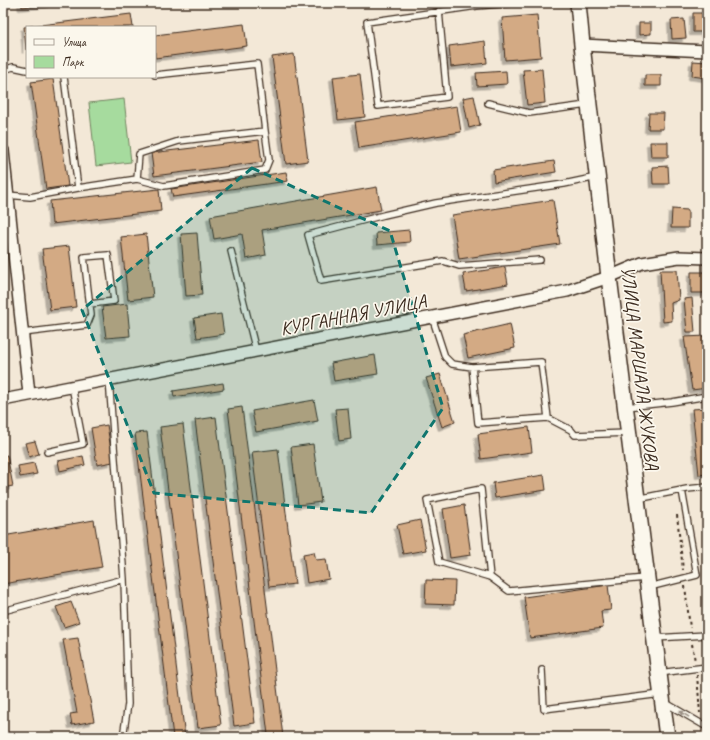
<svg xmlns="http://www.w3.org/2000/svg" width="710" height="740" viewBox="0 0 710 740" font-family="Caveat,sans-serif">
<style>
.green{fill:#a6db9e;stroke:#70825e}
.building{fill:#d3aa84;stroke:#3b2a1e;filter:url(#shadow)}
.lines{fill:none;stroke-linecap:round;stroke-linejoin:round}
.lane-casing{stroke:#3b2a1e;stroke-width:8}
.street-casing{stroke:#3b2a1e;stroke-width:14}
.secondary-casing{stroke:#3b2a1e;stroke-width:18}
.path{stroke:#3b2a1e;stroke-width:2;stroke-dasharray:3 3;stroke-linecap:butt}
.lane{stroke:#fbf7ec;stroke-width:5.5}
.street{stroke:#fbf7ec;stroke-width:11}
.secondary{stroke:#fbf7ec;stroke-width:15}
.oneway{fill:#9b9085}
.marked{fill:#0f766e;fill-opacity:0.2;stroke:#0f766e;stroke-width:3;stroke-dasharray:8 5;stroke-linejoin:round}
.labels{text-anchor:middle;stroke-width:3.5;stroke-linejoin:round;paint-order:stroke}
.street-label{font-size:19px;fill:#3b2a1e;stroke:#fbf7ec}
</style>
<defs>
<filter id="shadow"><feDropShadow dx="-3.5" dy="3.5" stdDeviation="0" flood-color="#0004"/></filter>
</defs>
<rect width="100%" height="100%" fill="#f3e8d7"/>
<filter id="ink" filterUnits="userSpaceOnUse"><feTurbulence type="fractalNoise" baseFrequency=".025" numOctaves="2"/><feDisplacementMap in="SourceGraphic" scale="8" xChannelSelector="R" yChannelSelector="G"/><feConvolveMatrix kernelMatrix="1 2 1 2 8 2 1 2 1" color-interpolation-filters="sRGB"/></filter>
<g filter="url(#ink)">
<path class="green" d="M124,99l7,63 -35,4 -7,-63z"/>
<path class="building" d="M21,3h30v1l-29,3z
M693,13h12l1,19h-13z
M131,14l2,13h-106l-1,23 -2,-23z
M537,15l4,42 -36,3 -3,-42z
M684,19l2,19 -14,1 -1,-19z
M639,23h12v11l-12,1z
M244,24l3,22 -92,12v-23z
M485,41l2,22 -36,4 -2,-21z
M294,54l14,107 -22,3 -14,-107z
M693,61l14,1 -1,16 -14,-2z
M542,69l3,34 -18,2 -4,-35z
M506,71l1,13 -30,2 -1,-13z
M360,74l5,43 -27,3 -5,-43z
M645,75h16v11h-16z
M53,79l15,107 -22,3 -15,-107z
M474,96l6,29 -11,3 -6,-30z
M457,106l4,26 -102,16 -4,-26z
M649,113h15l-1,16h-15z
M259,140l3,22 -108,14 -3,-23z
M650,142h18v15h-17z
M554,161l2,11 -62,10 -1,-12z
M668,166l1,18h-16l-1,-17z
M286,172l2,9 -115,16 -2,-8z
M377,187l4,23 -119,20 4,25 -20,4 -4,-25 -28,5 -4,-23z
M159,189l2,22 -109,13 -2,-23z
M553,200l7,44 -101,15 -7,-44z
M672,209l16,1v18h-17z
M409,230l1,12 -33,3 -1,-12z
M197,233l5,62 -16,1 -5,-62z
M146,234l7,63 -25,3 -7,-63z
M69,246l7,61 -26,3 -8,-61z
M505,267l3,17 -42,7 -3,-17z
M660,270h17l2,30 -8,3 1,18 -9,1z
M691,272h16v21h-16z
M692,298l3,34h-8l-3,-33z
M127,304l3,32 -24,2 -4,-31z
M221,314l3,20 -27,4 -3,-20z
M510,324l5,24 -47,10 -5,-23z
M707,336v52l-15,2 -8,-53z
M375,355l3,19 -44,7 -3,-18z
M440,374l15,48 -13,5 -16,-49z
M223,383l1,6 -50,8 -1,-6z
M314,400l4,21 -62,11 -4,-21z
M242,407l29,230 12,100h-34l19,-2 -40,-326z
M348,408l3,31 -12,2 -4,-32z
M707,408v66l-8,1 -7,-66z
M216,417l39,306 -21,3 -39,-306z
M183,424l38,301 -23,3 -38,-301z
M107,425l6,37 -16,3 -6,-37z
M529,427l3,25 -51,7 -3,-25z
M147,432l38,305h-12l-38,-304z
M35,441l4,13 -10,3 -4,-14z
M313,444l8,58 -23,3 -7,-58z
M278,449l17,135 -26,3 -17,-135z
M7,455l6,31 -10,2v-32z
M83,456l2,9 -25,6 -2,-10z
M34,463l3,11 -17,3 -2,-11z
M544,475l2,15 -51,8 -2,-15z
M464,505l7,50 -21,3 -7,-49z
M94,520l8,47 -99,17v-48z
M420,520l6,30 -23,4 -6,-29z
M314,552l2,8 10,-1 3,20 -22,4 -4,-29z
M426,580l29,1 -1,24 -29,-1z
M608,585l3,25 -10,1 2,17 -73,10 -6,-41z
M71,602l8,20 -15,5 -8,-20z
M78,638l16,83 -22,4 -2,-11 7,-1 -14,-73z"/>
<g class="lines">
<g class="lane-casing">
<path id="lane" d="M439,11l8,86 -69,9 -11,-84 110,-16 35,-3
M3,70l10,-3 14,3
M155,75l102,-11 8,67
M64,77l14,111
M488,103l41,10 58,-8
M7,195l23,2 48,-9 59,-9 2,-25 40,-13 86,-10 4,29 -4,10 -101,16 -27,-7
M231,251l25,100
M540,260l-81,6 -16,-5 -122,20 -13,-46 76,-20 52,-12 128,-19 33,-7
M432,317l13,40 7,7 20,3 69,-5 7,56
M23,333l64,-8 4,-10 -7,-58 24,-2 6,46 -24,3
M472,367l6,56 70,-5 23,12 4,5 53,-2
M626,407l46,-5 35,-6
M47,452l36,-8 -11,-58
M637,499l50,-10 20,-2
M490,577l-9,-88 -54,11 12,62 51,15 19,14 136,-13
M649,587l48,-12 -15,-85
M3,611l121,-32 -15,-200
M655,638l52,-3
M542,670l2,39 117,-15
M659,673l48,-6
M664,702l43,25
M123,737l5,-33 -4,-125"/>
</g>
<g class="street-casing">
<path id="street" d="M582,45l125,6
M3,151l26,243
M3,400l564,-109 42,-14 33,-14 37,-6 28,1"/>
</g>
<g class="secondary-casing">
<path id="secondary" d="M578,3l4,42 27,232 58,460"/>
</g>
<path class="path" d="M677,515l6,55
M685,586l5,42
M692,644l3,17
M697,675l3,38"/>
<use href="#lane" class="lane"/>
<use href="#street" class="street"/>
<use href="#secondary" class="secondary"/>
</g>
<defs><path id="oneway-solid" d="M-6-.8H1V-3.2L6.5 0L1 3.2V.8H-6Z"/></defs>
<use class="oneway" href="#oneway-solid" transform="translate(684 714) rotate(-149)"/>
</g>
<path class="marked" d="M252,168l138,63 53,177 -72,105 -217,-20 -72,-183z"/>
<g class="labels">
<g class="street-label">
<text transform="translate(353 314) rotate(-11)" y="7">КУРГАННАЯ УЛИЦА</text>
<text transform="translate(641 368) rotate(83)" y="7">УЛИЦА МАРШАЛА ЖУКОВА</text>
</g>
</g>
<rect width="710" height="740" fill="none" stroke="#fbf7ec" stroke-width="16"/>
<rect x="8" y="8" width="694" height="724" fill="none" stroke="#3b2a1e" stroke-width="1.5" filter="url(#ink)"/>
<rect x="26" y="26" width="130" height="52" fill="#fbf7ec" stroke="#aea59a"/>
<rect x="34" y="39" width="20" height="6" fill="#fbf7ec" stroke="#aea59a"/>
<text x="62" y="46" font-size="12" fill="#3b2a1e">Улица</text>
<rect x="34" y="56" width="20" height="12" fill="#a6db9e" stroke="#aea59a"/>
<text x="62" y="66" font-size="12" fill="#3b2a1e">Парк</text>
</svg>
